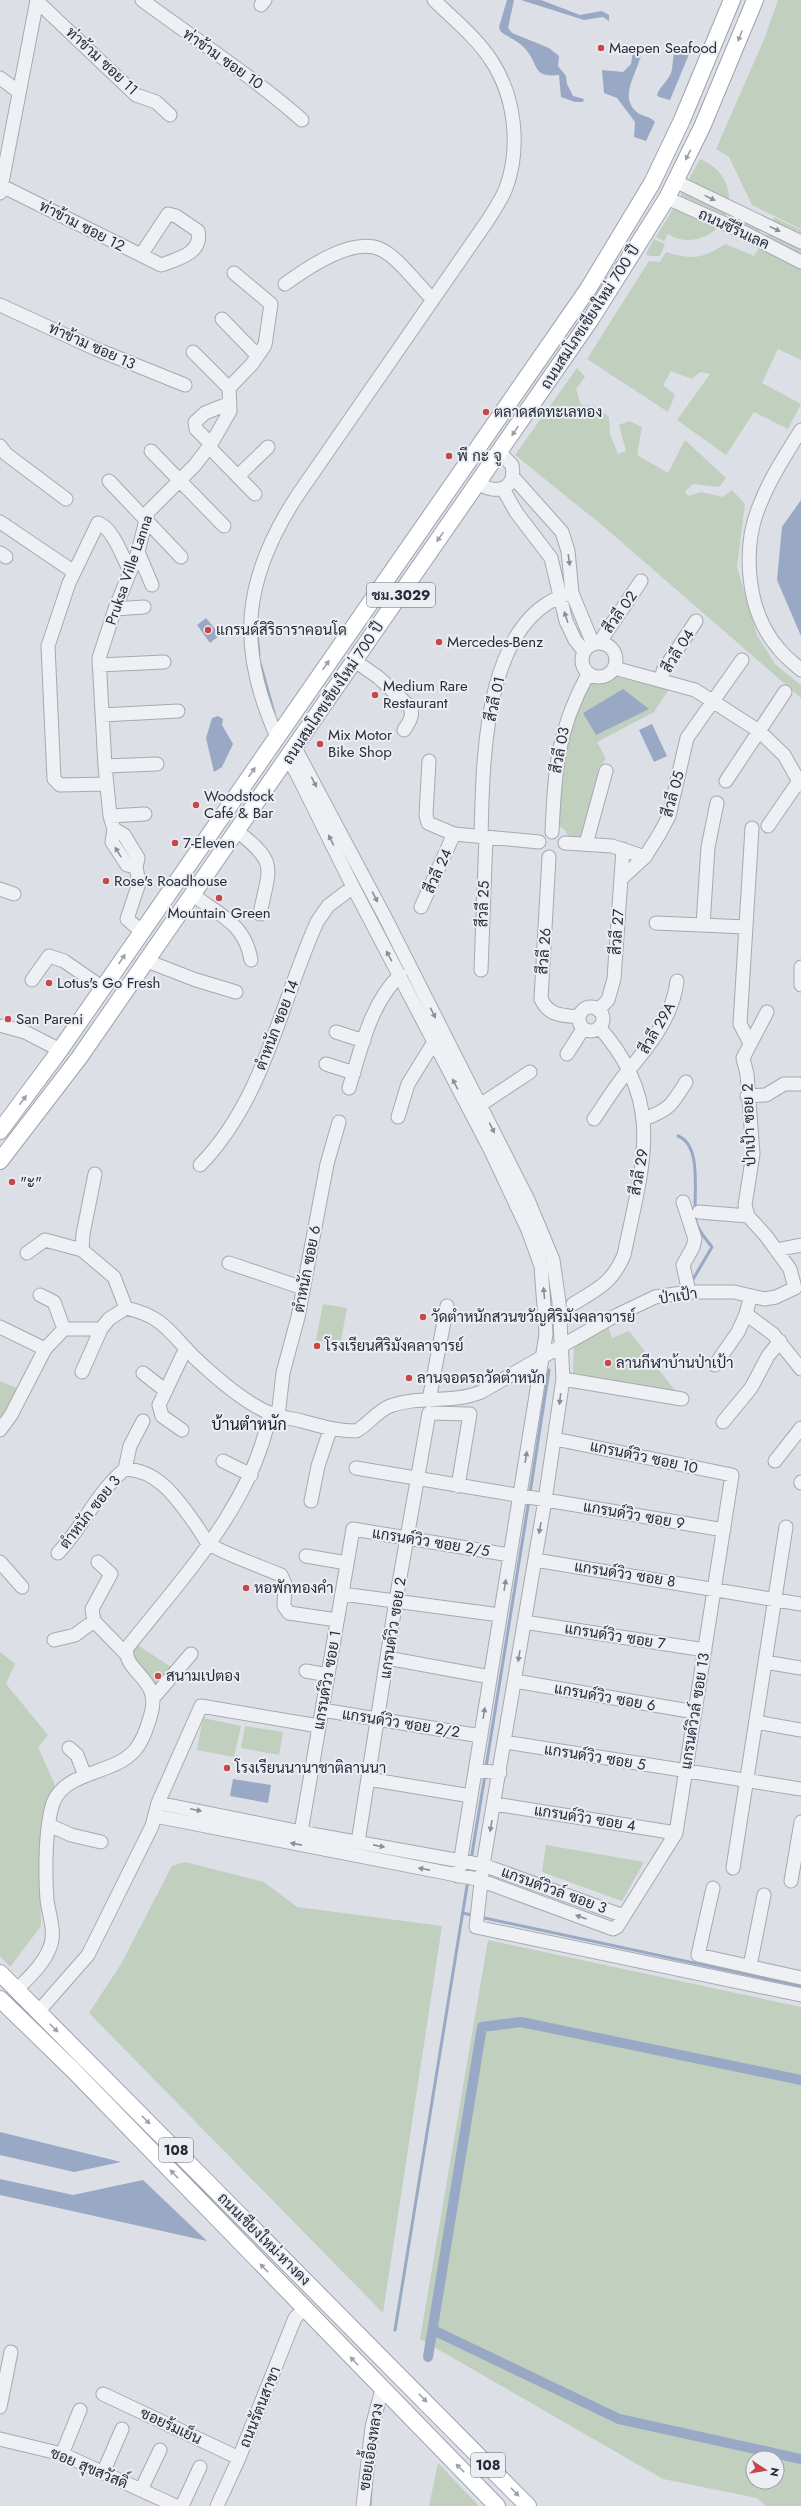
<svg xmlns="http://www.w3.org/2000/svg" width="801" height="2506" viewBox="0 0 801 2506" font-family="Jost,Sarabun,sans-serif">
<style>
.green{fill:#c0cfbe;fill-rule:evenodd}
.water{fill:#99a8c4}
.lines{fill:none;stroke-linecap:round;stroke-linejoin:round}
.stream{stroke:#99a8c4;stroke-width:3}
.canal{stroke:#99a8c4;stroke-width:10}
.minor-casing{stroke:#a6a9b2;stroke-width:15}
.major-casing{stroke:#9ca2b0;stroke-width:18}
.minor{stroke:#eef0f4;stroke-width:13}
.major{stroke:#fff;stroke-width:16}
.oneway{fill:#9ea0a7}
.oneway2{fill:#8a8e98}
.poi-dot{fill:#c54749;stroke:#ebeef3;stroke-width:1.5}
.labels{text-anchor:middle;stroke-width:4;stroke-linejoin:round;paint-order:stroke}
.shield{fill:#ebeef3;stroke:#626672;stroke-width:1}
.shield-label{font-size:14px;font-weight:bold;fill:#272c3b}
.poi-label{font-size:15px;fill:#272c3b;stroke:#ebeef3;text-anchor:start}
.street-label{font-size:15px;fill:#272c3b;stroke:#ebeef3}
.neighbourhood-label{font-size:16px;fill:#191d2b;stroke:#ebeef3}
</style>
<rect width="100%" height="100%" fill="#dcdfe5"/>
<path class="green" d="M778,0h23v229l-49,-24 -23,-48 -13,-8 49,-112z
M700,159c19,8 31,23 29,46l-41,-24z
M685,192l41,21v4l-3,1 -42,-20v-5z
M674,207l45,20c-14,13 -34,18 -51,7l-4,7 -8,-4z
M738,217l22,12v6l-27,-10 -2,-6z
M774,217l27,13v9l-31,-15z
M766,235h4l31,14v8l-36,-20z
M654,239l11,5 -5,12h-11l-3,-2z
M725,244l29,12 5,-8 42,20v92l-23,-11 -16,34 39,21 -13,25 -34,-17 -28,43 -49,-35 33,-46 -10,-2 -8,7 -21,-8 -8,14 12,10 -7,17 -81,-53 62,-98 11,1 6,-10c26,8 37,7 59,-8z
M577,368l8,9 -9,12 5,16 13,1 15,11 1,17 8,20 8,-3 -7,-26 10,-4 13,6 -5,28 31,18 17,-33 41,38 -7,9 -26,-3 -8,8 3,4 13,-4 22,5 9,-7 13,14 -8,63 20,68 18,29 26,21v13l-198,-172 -88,-71z
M616,677l53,12 -15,23 -57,30 9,17 -7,9 -18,69 -13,-1 -3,-6 -6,-4c2,-53 6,-96 32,-144l10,2z
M323,1304l24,4 -7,37 -24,-5z
M608,1326l4,12 17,-7 48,62 -104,-20 1,-28z
M0,1381l17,7 -16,35 -1,-1z
M136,1644l38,25 -18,21c-4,-15 -19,-22 -26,-35z
M0,1652l15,12 -9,20 42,51 -10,12 17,38 -11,32 -4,62 1,47 -31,41 -10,-11z
M203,1718l38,8 -7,31 -37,-7z
M245,1726l38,6 -4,23 -38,-7z
M546,1845l98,17 -22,39 -80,-29z
M185,1862l79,20 33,25 145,19 -59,387 -294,-300 32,-49 51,-98z
M488,1940l313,67v499h-35l-9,-8 -94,-19 -243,-140zM753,2458h24v24h-24z
M438,2463l41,43h-50z"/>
<path class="water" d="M507,0h7l-6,28 4,5 37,15 10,8 -1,10 8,10 1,8 6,12 11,3 -1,3h-8l-14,-5 -2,-22c-26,3 -20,-9 -32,-24 -6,-9 -18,-13 -26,-19l-2,-5z
M521,0h20l39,15 22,-4 7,4v6l-6,-4 -19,3z
M685,44l7,3 -22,53 -11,-3 -2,-2c3,-9 11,-14 14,-22 4,-13 -2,-23 14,-29z
M633,52l8,2c-3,19 -24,43 -3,59 6,4 12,3 17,9l-9,19 -12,-4 1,-15 -18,-24 -13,-5 -2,-23 21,2 8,-8z
M801,500v136l-24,-56 5,-53z
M206,618l14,17 -10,8 -13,-18z
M623,689l26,20 -53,26 -13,-22z
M218,716l5,3 -1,6 11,19 -11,23 -8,5 -8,-34 6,-20z
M652,724l15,32 -13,6 -15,-32z
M233,1779l38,6 -3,18 -38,-7z
M0,2132l121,30 -47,10 -74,-17z
M0,2179l73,16 70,-15 64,61 -207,-46z"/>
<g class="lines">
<path class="stream" d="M257,633l2,22
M260,663l14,50
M354,873l31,61
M678,1136c26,10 14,63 18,85 1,9 11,19 16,26l-20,34
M550,1304l1,13
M530,1493l19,-123
M486,1767l43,-267
M471,1860l14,-85
M463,1913l12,3
M480,1917l321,69
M395,2330l73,-450
M370,2506l1,-17"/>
<path class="canal" d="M433,2330l186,89 182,40
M428,2357l54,-330 39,-5 280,58"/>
<g class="minor-casing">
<path id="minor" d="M142,0c54,40 110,76 160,120
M37,1l99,94 20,7 14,13
M261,5l4,-5
M0,78l19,14
M675,181l126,61
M2,186l139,69 20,10c17,-6 42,-12 37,-34l-22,-15 -8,-2 -27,41
M0,193l37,-193
M667,198l76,34 58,30
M285,284c22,-16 67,-47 95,-35 17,7 39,37 53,51
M0,305l96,44 89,36
M222,319l35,36
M193,352l36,36
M801,430c-14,23 -30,46 -40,72 -20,44 -15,110 18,147 6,8 15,14 22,21
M211,444l-15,-15 -1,-7 10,-9 25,-10
M0,446l6,8 60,45
M209,447l46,47
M151,451l73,75
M238,476l30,-29
M513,477l49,55 6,19 4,42 21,51
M109,481l72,76
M478,483c18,12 39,7 34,-18l-12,-12
M503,489l13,23 35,46 15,63 9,19 9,11
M0,522l74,50
M138,552l14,33
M0,553l6,4
M115,609l29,-2
M599,643l42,-62
M582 660a17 17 0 1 1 34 0a17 17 0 1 1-34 0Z
M355,661l23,16 31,29c6,9 0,16 -5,24
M99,665l65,-3
M614,668l81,22 64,41 25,24 17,30
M662,681l1,-10 33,-50
M102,715l76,-4
M277,737c-41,-91 -34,-158 20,-241l191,-276c6,-10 14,-21 18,-32 15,-41 9,-92 -15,-128 -15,-23 -38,-41 -57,-60
M295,748l90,169 143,283 25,60 6,42 4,77 -18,121 -62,365 -7,62 325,68
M288,760l8,12 57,115 137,262 38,81 13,36 5,68 -88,542
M429,761l-3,54 2,8 26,11 85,8
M105,766l52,-2
M726,781l59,-89
M107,784l-47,1 -6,-6 -6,-133 21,-63 29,-60c15,5 24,33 31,46
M110,816l35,-2
M768,826l33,-48
M114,829l10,6 14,23 -2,9
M237,831c42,33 32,36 23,83
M552,832c3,-64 5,-101 36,-158
M481,837c2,-73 1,-222 91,-244
M565,843l47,3 33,11
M586,844l20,-73
M549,857l-8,142c8,17 20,16 38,18
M136,867l-9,-2 -15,-23 2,-13 -4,-13 -5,-50 -6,-108 16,-49 23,-57 10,-40 47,-47 16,-21 19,-33 -1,-23 23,-24 13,-19 6,-41 -37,-31
M136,867l3,16 -12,36 14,12
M621,879l24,-22 15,-24 9,-17 18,-78 55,-78
M0,889l14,5
M193,895c28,21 52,29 58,65
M421,907l33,-73
M656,923l90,4
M703,925l5,-78 9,-44
M147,961l49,19 40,12
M801,967v18
M481,970l5,-133
M32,980l17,-24 15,5 39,27
M579 1019a12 12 0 1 1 24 0a12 12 0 1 1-24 0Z
M598,1010l10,-10 6,-21 9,-130
M767,1012l-24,46 4,16 6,80 -8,51 3,11 18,20 24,33 5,19
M3,1026l22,6 35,18
M336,1032l28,9
M750,1043l-10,-19 12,-196
M567,1054l16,-25
M326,1064l28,9
M349,1088c12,-39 21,-84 51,-113
M747,1096l19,-1 18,-11h17
M480,1105l50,-33
M398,1117l10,-33 26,-42
M594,1119c11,-16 21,-33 34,-48 22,-26 45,-55 49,-90
M644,1119c25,-9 28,-14 42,-37
M200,1165c64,-65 80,-161 117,-243l11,-16 25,-19
M95,1174l-12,60 -1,16 32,27 12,31
M683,1202l12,37 -2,8 -10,18 6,27
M699,1212l49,4
M776,1250l25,-5
M27,1253l18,-13 37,10
M229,1263l74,25
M40,1295l14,7 10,27
M750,1298l-4,16 27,20 28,35
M573,1304c25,-15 39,-21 51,-49 18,-89 43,-152 -25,-228
M0,1327l45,22
M715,1365l23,-33 8,-18
M82,1372l19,-43
M143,1373l23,18
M563,1379l119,20
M429,1400l18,-94
M278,1416l5,-43 15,-56 29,-153 12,-42
M723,1422l28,-34 17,-32 12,-15
M0,1430l11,-15 34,-66 19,-20h37l8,-10 17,-11c37,8 44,25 68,49 21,20 56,51 84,59 8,2 16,3 24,5 19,5 34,10 54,10 12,-6 21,-20 34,-25 30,-11 62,-2 91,-14l128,-73 46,-22 34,-5h45l30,7 12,-2 19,-9
M182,1430l-20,-14 -3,-11 27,-57
M223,1461l28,14
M775,1461l26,-33
M356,1468l368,62
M125,1469l5,-23 13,-25
M801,1483v-1
M311,1501l7,-35 12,-36
M58,1553c25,-26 39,-61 67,-84 34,1 53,31 71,56 4,6 8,13 12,18 9,8 59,26 73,32l4,9 -1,22 5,7 48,7
M306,1556l41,7
M535,1560l266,44
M0,1562l22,25
M98,1562l13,12 -19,35 2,12 32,33
M342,1594l158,21
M524,1622l181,28
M54,1640l21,-5 19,-14
M387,1658l103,19
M765,1662l36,6
M306,1671l22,4
M515,1681l180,31
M154,1697l37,-43
M322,1710l159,26
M756,1722l45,8
M505,1742l296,47
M69,1748l8,7 8,21
M475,1770l25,3
M368,1779l103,17
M158,1803l143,29 182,33 141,51
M495,1804l181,29
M155,1816l322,63 136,50 4,-2 59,-94 56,-358 -177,-36
M49,1825l22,10 30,7
M301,1832l52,-303 157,26
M358,1842l38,-242 33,-187 41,1 -12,72
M733,1868l53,-341
M791,1881l10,-59
M713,1888l-15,67 103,23
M750,1966l14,-71
M17,1990c12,-13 27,-26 33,-43 6,-14 -1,-32 -3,-47 -2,-27 -2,-72 6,-97 13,-33 61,-28 82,-53 7,-8 13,-25 16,-36 11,-35 -29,-43 -24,-66 56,-71 126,-144 143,-235
M38,2012l50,-57 64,-129 6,-23 43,-97 118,20
M103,2394l136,64
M0,2407l11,-55
M0,2439l62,15 114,52
M62,2454l18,-44
M103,2473l19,-44
M141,2490l19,-40
M182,2506l18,-39
M217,2506l22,-48 56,-140 9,-9
M363,2506l9,-79 10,-38"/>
</g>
<g class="major-casing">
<path id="major" d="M0,1131l60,-81 528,-761 64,-106 30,-63 50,-120
M0,1161l79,-103 512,-739 76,-121 35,-71 53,-127
M0,1973l528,533
M0,1999l73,71 424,436"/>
</g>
<use href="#minor" class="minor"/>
<use href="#major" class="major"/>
</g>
<defs><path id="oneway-solid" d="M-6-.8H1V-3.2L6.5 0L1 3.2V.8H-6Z"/></defs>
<g class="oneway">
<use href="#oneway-solid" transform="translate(740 36) rotate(112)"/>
<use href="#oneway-solid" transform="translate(688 155) rotate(117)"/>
<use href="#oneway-solid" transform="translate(515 431) rotate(124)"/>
<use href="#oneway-solid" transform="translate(440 537) rotate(125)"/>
<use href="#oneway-solid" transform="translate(326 665) rotate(-55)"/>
<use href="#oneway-solid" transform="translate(252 772) rotate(-55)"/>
<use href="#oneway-solid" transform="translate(122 959) rotate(-56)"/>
<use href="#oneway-solid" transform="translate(23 1100) rotate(-53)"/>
<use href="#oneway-solid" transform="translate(54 2028) rotate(45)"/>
<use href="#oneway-solid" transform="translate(146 2120) rotate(45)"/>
<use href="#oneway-solid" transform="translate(174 2174) rotate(-134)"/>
<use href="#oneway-solid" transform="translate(264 2268) rotate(-134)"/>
<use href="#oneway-solid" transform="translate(354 2361) rotate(-134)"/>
<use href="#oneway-solid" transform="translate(423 2398) rotate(46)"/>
<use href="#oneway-solid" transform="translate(460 2468) rotate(-135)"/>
<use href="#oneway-solid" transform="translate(515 2492) rotate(46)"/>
</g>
<g class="oneway2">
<use href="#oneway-solid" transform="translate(710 198) rotate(26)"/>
<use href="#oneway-solid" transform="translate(775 229) rotate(26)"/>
<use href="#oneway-solid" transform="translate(569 560) rotate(82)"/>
<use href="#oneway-solid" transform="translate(566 617) rotate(-108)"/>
<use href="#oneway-solid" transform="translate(314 782) rotate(63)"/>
<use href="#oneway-solid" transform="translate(331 840) rotate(-117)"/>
<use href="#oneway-solid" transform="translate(118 852) rotate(-122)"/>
<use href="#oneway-solid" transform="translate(375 897) rotate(62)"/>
<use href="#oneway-solid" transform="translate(389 956) rotate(-118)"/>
<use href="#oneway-solid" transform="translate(433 1013) rotate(63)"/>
<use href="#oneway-solid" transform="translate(455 1084) rotate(-118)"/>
<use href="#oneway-solid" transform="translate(492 1128) rotate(64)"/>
<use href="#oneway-solid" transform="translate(544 1293) rotate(-96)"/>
<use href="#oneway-solid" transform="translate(560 1399) rotate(97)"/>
<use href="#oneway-solid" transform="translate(526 1457) rotate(-81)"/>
<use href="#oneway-solid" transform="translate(540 1528) rotate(100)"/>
<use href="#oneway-solid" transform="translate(505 1585) rotate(-81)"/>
<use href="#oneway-solid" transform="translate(519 1656) rotate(100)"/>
<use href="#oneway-solid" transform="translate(484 1713) rotate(-81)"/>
<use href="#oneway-solid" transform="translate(196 1810) rotate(12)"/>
<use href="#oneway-solid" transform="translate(491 1826) rotate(100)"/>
<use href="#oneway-solid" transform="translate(296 1844) rotate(-169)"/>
<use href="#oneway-solid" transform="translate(379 1846) rotate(11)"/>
<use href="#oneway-solid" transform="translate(424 1869) rotate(-169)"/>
<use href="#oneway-solid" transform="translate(581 1917) rotate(-160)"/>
</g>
<g class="poi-dot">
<circle cx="601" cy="48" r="4"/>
<circle cx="486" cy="412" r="4"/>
<circle cx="449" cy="456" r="4"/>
<circle cx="208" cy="630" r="4"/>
<circle cx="439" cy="642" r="4"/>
<circle cx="375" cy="695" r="4"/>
<circle cx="320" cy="744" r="4"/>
<circle cx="196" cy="805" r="4"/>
<circle cx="175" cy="843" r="4"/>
<circle cx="106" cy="881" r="4"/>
<circle cx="219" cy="898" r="4"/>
<circle cx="49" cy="983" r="4"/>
<circle cx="8" cy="1019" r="4"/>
<circle cx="12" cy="1182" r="4"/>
<circle cx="423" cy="1317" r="4"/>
<circle cx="317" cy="1346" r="4"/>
<circle cx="608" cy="1363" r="4"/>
<circle cx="409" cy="1378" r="4"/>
<circle cx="246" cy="1588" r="4"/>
<circle cx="158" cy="1676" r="4"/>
<circle cx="227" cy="1768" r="4"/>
</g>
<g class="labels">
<g class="shield">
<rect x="367" y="583" width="68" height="24" rx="3"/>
<rect x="159" y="2138" width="34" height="24" rx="3"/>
<rect x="471" y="2453" width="34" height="24" rx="3"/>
</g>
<g class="shield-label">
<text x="401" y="600">ชม.3029</text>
<text x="176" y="2155">108</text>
<text x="488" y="2470">108</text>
</g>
<g class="poi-label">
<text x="609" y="53">Maepen Seafood</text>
<text x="494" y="417">ตลาดสดทะเลทอง</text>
<text x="457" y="461">พี กะ จู</text>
<text x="216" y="635">แกรนด์สิริธาราคอนโด</text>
<text x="447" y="647">Mercedes-Benz</text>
<text x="383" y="691">Medium Rare<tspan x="383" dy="17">Restaurant</tspan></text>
<text x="328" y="740">Mix Motor<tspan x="328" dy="17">Bike Shop</tspan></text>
<text x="204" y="801">Woodstock<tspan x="204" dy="17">Café &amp; Bar</tspan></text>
<text x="183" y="848">7-Eleven</text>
<text x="114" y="886">Rose's Roadhouse</text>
<text x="219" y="918" text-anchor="middle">Mountain Green</text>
<text x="57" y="988">Lotus's Go Fresh</text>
<text x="16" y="1024">San Pareni</text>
<text x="20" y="1187">"ะ"</text>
<text x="431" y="1322">วัดตำหนักสวนขวัญศิริมังคลาจารย์</text>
<text x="325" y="1351">โรงเรียนศิริมังคลาจารย์</text>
<text x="616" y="1368">ลานกีฬาบ้านป่าเป้า</text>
<text x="417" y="1383">ลานจอดรถวัดตำหนัก</text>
<text x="254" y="1593">หอพักทองคำ</text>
<text x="166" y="1681">สนามเปตอง</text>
<text x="235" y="1773">โรงเรียนนานาชาติลานนา</text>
</g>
<g class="street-label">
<text transform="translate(223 59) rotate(35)" y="5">ท่าข้าม ซอย 10</text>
<text transform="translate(102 61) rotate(43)" y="5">ท่าข้าม ซอย 11</text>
<text transform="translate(82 226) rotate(27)" y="5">ท่าข้าม ซอย 12</text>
<text transform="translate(734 229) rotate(25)" y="5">ถนนซีรีนเลค</text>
<text transform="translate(590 317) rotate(-57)" y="5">ถนนสมโภชเชียงใหม่ 700 ปี</text>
<text transform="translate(92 346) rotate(24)" y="5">ท่าข้าม ซอย 13</text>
<text transform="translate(129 570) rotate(-71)" y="5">Pruksa Ville Lanna</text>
<text transform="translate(620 612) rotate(-55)" y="5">สีวลี 02</text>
<text transform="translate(678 651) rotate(-59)" y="5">สีวลี 04</text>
<text transform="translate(333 693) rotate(-56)" y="5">ถนนสมโภชเชียงใหม่ 700 ปี</text>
<text transform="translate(495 699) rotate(-78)" y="5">สีวลี 01</text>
<text transform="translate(560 750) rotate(-80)" y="5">สีวลี 03</text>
<text transform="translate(673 794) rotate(-75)" y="5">สีวลี 05</text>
<text transform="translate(438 871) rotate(-66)" y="5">สีวลี 24</text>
<text transform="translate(483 904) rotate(-88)" y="5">สีวลี 25</text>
<text transform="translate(617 932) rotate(-86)" y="5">สีวลี 27</text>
<text transform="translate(544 951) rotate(-86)" y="5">สีวลี 26</text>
<text transform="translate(277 1025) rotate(-69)" y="5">ตำหนัก ซอย 14</text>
<text transform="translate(657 1028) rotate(-60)" y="5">สีวลี 29A</text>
<text transform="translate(749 1125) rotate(-92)" y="5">ป่าเป้า ซอย 2</text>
<text transform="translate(639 1172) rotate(-80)" y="5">สีวลี 29</text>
<text transform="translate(307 1269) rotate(-79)" y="5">ตำหนัก ซอย 6</text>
<text transform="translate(678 1296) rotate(-8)" y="5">ป่าเป้า</text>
<text transform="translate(644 1457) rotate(12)" y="5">แกรนด์วิว ซอย 10</text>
<text transform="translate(90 1512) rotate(-52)" y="5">ตำหนัก ซอย 3</text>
<text transform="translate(634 1515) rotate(10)" y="5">แกรนด์วิว ซอย 9</text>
<text transform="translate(431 1542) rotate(9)" y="5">แกรนด์วิว ซอย 2/5</text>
<text transform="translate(625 1574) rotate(9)" y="5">แกรนด์วิว ซอย 8</text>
<text transform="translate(393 1628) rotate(-81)" y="5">แกรนด์วิว ซอย 2</text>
<text transform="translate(615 1636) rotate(9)" y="5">แกรนด์วิว ซอย 7</text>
<text transform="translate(327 1680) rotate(-80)" y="5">แกรนด์วิว ซอย 1</text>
<text transform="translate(605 1697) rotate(10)" y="5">แกรนด์วิว ซอย 6</text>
<text transform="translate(695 1711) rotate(-81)" y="5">แกรนด์วิวล์ ซอย 13</text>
<text transform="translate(401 1723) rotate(9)" y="5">แกรนด์วิว ซอย 2/2</text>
<text transform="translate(595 1757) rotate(9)" y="5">แกรนด์วิว ซอย 5</text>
<text transform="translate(585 1818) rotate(9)" y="5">แกรนด์วิว ซอย 4</text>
<text transform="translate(554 1890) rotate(20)" y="5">แกรนด์วิวล์ ซอย 3</text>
<text transform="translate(264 2239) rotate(45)" y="5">ถนนเชียงใหม่-หางดง</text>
<text transform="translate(260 2407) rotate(-68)" y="5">ถนนรัตนสาขา</text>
<text transform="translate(171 2426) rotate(25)" y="5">ซอยร้มเย็น</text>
<text transform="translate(371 2447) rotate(-81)" y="5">ซอยเอื้องหลวง</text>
<text transform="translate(89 2468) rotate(23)" y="5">ซอย สุขสวัสดิ์</text>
</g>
<g class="neighbourhood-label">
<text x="249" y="1430">บ้านตำหนัก</text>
</g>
</g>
<g transform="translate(765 2470) rotate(102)"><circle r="19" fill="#ebeef3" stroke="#9da0a9"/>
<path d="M0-3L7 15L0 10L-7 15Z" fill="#c54749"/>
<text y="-6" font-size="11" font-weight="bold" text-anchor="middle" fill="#272c3b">N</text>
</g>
</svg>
